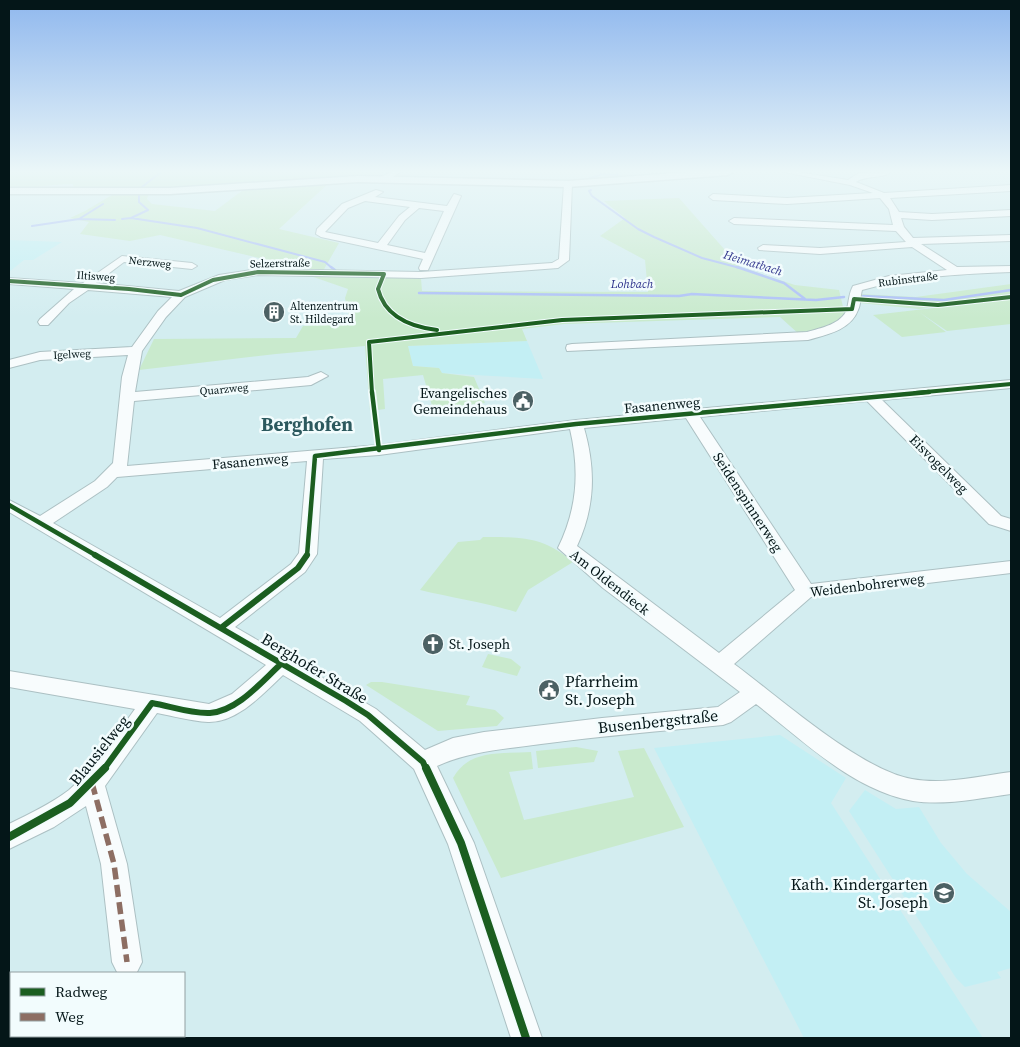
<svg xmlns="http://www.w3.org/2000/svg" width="1020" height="1047" viewBox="0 0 1020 1047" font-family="'Source Serif 4',serif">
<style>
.built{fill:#c3eff4}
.green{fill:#c9eacd}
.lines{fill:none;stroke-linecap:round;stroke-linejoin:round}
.stream-far1{stroke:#acbff7;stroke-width:2}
.stream{stroke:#acbff7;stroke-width:2.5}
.minor-casing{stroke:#acc0c3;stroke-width:2}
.major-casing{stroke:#acc0c3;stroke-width:3}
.minor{fill:#f8fcfd;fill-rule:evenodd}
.major{fill:#f8fcfd;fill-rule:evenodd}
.quiet{stroke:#8d6e63;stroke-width:5.5;stroke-dasharray:12 5.5;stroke-linecap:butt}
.cycleway-far3-casing{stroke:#f2fcfd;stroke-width:6}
.cycleway-far2-casing{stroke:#f2fcfd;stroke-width:8}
.cycleway-far1-casing{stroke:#f2fcfd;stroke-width:9}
.cycleway-casing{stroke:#f2fcfd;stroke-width:11}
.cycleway-far3{stroke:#1b5e20;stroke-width:4}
.cycleway-far2{stroke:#1b5e20;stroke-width:4.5}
.cycleway-far1{stroke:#1b5e20;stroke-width:6}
.cycleway{stroke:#1b5e20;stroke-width:8}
.labels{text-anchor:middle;stroke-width:5;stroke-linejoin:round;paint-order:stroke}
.far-street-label{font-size:11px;fill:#041618;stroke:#f2fcfd}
.far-poi-label{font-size:11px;fill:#041618;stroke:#f2fcfd;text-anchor:start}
.far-water-label{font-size:12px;font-style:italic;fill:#2f338c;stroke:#f2fcfd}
.poi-label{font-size:14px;fill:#041618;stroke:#f2fcfd;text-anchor:end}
.street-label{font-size:14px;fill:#041618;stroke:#f2fcfd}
.near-street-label{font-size:16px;fill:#041618;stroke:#f2fcfd}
.near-poi-label{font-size:16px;fill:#041618;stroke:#f2fcfd;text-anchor:start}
.district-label{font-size:19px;font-weight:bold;fill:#2c595e;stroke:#f2fcfd}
</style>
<rect width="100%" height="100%" fill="#d3edf0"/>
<path class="built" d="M9,240l53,2 -29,18h-9l-15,12z
M527,341l16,38 -86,-5 -15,-1 -3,-5 -26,-2 -5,-20z
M780,735l66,43 -15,25 152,235h-179l-150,-290z
M865,790l31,19 23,-2 22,36 26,31 44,38v56l-14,4 4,6 -36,9 -9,-9 -107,-167z"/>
<path class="green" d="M9,172h377l-12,4 -225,17 -2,6 5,5 63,7 28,-21 87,-8 -51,47 60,14 -16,28 -35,-1 -24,-11 -104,-24 -30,6 -50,-7 9,-12 -19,-4 15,-7 27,-16h-38l-1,-11c-22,0 -42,5 -64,5z
M679,198l61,69 55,18 44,5 6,25 -16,12 -29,8 -20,-18 -216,7 -42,5 5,12 -119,5 5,20 26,2 3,5 32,4 11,26 -52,6 -10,-34 -40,4 2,30 -15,2 -5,-65 -89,8 -137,16 15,-31 142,-1 7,-12 47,-4 -5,-24 3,-9 -49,-17 122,6 1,13 226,1 -3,-32 -45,-24 25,-18 -21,-17z
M1011,284v13l-92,12 -59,-6 -1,-9 57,3z
M1011,299v25l-64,7 -28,-19 27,20 -44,5 -29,-22z
M483,537c37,0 60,-1 90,25l-45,28 -12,22c-32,-10 -63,-14 -96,-22l38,-48 22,-2z
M488,654l23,5 10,8 -4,9 -35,-9z
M371,682h11l88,14 -4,9 29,5 9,8 -7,8 -59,5 -72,-46z
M576,747l22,4 -4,11 -56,6 -2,-17z
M644,748l40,79 -183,51 -48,-100c16,-29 48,-24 78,-26l2,17 -24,3 15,48 110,-23 -16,-46z"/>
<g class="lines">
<path class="stream-far1" d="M601,174l17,1 -1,-3
M586,180l16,-6 -3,-2
M142,187l19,-15
M591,190l-2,1 3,5 46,33 16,8 48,21 38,10
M139,195v7l9,8 -17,8 66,10 128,34 7,6
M103,204l-24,15 36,1
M122,219l9,-1
M32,226l47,-7"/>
<path class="stream" d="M331,267l4,3
M737,267l47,16 21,16
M419,293l260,3 13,-2 124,6 28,-3
M863,296l81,4 67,-10"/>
<g class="minor-casing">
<path id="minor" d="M391,172h9l-13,9h-6v-4z
M784,172h14l50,8 11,-7 32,-1c-8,7 -25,3 -35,10l28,11 127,-8v6l-121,7 9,14 33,2 79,-4v6l-79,4 -31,-2 3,9 9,11 98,-3v6l-90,3 36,23 54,-1v6c-50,2 -100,4 -149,18 -2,7 -1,14 -4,20 -7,20 -32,25 -50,30l-241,11 -1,-3 1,-3 5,-1 235,-12c14,-4 35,-8 40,-23 2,-8 2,-16 6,-23l36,-10 58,-6 -35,-23 -92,7 -61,-4 -1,-2 5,-3 57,3 86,-6 -10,-11 -162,-7 -5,-3 5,-3 159,7 -4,-16 -9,-11 -93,6 -74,-4 -4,-3 4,-3 74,4 86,-5 -23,-8z
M568,181l4,3 -3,76 -11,8 -137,10 -163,-3 -33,5 -40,17 -19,20 -24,34 -7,41 173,-15 13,-5 7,4 -17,9 -177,16 -7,65 252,-21 197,-25 435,-40v8l-129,12 119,116 10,3v12l-22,-7 -122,-123 -167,16 111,167 200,-23v12l-200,24 -77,67c45,33 126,106 178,115 32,6 67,-3 99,-7v22c-31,4 -66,12 -98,7 -61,-11 -110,-61 -157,-97l-25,18 -8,3c-61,6 -122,11 -182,19 -36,5 -71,7 -104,22l37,77 68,195h-31l-63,-194 -34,-75 -54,-48 -77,-46c-19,18 -46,48 -75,47 -17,-1 -35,-6 -51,-9l-52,73 22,78 15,98 -5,10h-20l-5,-10 -11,-98 -15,-58 -32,21 -45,22v-25c20,-10 42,-20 60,-34 26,-23 46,-53 66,-81l-126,-22v-16l200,33 23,-10 34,-29 -257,-153v-12l31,16 55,-35 18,-18 9,-86 6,-22 -88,5 -31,8v-8l31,-8 92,-5 26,-36 14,-14 -84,-7 -19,13 -21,22h-8l-2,-3 2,-3 34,-30 -65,-5v-6l74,5 39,-27 70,7 5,3 -5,3 -68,-7 -28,21 83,8 40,-16 39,-6 163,3 131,-9 7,-4 5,-75zM686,418l109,172 -76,63 -142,-107c18,-39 19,-76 7,-118zM570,429c10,43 7,80 -12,119l45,40 137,104 -22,15 -116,11 -118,14 -31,6 -28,12 -49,-41 -141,-82 70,-55 12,-18 6,-95 56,-4zM307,461l-8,92 -8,11 -71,54 -167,-95 54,-36 10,-10z
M376,190l7,2 -8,5 72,9 7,-12 7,2 -33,74h-8l-1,-2 4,-9 -102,-22 -5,-3 1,-5 25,-25zM365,201l45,6 -11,9 -21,27 -53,-11 23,-24zM419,208l25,3 -19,42 -38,-8 18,-25z"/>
</g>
<g class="major-casing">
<path id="major" d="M689,172h44l-5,3 -160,12 -210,-5 -188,12h-161v-6h161l188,-12 210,5z"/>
</g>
<use href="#minor" class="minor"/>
<use href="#major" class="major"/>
<path class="quiet" d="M92,783l22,81 13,98"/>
<g class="cycleway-far3-casing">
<path id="cycleway-far3" d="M9,281l120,8 52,6 32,-15 45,-8 126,2 -6,15c7,28 34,38 59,41
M372,393l-3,-51 193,-22 290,-11 2,-10 84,6 73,-8
M915,393l96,-9"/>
</g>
<g class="cycleway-far2-casing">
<path id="cycleway-far2" d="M372,392l7,58
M9,505l88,51
M307,556l8,-100 261,-32 353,-32"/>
</g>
<g class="cycleway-far1-casing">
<path id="cycleway-far1" d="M95,555l251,146 22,14 55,47 3,7
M222,627l76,-59 9,-13
M104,769l48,-66c18,3 39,11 58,10 28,-2 52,-32 72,-50"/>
</g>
<g class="cycleway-casing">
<path id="cycleway" d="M426,768l35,75 65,195
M9,837l61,-34 35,-35"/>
</g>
<use href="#cycleway-far3" class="cycleway-far3"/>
<use href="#cycleway-far2" class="cycleway-far2"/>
<use href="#cycleway-far1" class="cycleway-far1"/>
<use href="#cycleway" class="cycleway"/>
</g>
<linearGradient id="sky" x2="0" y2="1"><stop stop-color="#90b8ee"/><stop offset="0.54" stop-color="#ebf7f8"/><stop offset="1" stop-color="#ebf7f8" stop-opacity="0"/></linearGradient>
<rect width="1020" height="318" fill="url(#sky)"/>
<defs>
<g id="building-disc" transform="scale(1.125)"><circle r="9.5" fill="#4c6164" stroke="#f2fcfd"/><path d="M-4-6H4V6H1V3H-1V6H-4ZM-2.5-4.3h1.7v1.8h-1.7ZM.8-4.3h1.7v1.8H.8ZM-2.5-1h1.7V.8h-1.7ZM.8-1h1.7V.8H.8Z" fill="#fff"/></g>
<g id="civic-disc" transform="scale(1.125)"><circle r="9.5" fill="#4c6164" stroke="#f2fcfd"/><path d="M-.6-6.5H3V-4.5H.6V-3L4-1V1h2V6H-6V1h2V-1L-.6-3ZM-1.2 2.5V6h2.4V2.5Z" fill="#fff"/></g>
<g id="church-disc" transform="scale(1.125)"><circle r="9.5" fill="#4c6164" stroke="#f2fcfd"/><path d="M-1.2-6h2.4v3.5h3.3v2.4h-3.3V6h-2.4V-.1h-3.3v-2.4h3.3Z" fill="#fff"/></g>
<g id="school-disc" transform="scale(1.125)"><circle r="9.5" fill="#4c6164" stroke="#f2fcfd"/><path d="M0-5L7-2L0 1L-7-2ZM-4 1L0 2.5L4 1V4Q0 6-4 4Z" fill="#fff"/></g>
</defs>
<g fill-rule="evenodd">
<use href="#building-disc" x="274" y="312"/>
<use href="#civic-disc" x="523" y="401"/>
<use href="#church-disc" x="433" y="644"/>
<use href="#civic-disc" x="549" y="690"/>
<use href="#school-disc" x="944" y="893"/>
</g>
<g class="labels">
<g class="far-street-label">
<text transform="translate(150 262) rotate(6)" y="4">Nerzweg</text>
<text transform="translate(280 263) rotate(-1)" y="4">Selzerstraße</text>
<text transform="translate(96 276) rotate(4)" y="4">Iltisweg</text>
<text transform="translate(908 279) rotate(-7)" y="4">Rubinstraße</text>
<text transform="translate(72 354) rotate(-3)" y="4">Igelweg</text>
<text transform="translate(224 389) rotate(-5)" y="4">Quarzweg</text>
</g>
<g class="far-poi-label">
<text x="290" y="310">Altenzentrum<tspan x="290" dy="13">St. Hildegard</tspan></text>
</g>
<g class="far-water-label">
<text transform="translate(753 263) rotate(17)" y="4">Heimatbach</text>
<text x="632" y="288">Lohbach</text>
</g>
<g class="poi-label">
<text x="507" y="398">Evangelisches<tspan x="507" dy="16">Gemeindehaus</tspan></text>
<text x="449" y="649" text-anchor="start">St. Joseph</text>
</g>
<g class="street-label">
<text transform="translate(662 405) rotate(-5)" y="5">Fasanenweg</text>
<text transform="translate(250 461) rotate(-5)" y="5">Fasanenweg</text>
<text transform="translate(939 464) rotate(45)" y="5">Eisvogelweg</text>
<text transform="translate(748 502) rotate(57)" y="5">Seidenspinnerweg</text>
<text transform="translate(610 582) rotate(38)" y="5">Am Oldendieck</text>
<text transform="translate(867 585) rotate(-7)" y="5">Weidenbohrerweg</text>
</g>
<g class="near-street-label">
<text transform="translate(315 668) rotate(31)" y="6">Berghofer Straße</text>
<text transform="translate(658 721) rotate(-6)" y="6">Busenbergstraße</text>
<text transform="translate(99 750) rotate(-51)" y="6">Blausielweg</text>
</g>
<g class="near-poi-label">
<text x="565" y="687">Pfarrheim<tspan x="565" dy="18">St. Joseph</tspan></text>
<text x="928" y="890" text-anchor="end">Kath. Kindergarten<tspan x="928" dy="18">St. Joseph</tspan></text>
</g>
<g class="district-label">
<text x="307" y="431">Berghofen</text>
</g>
</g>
<rect width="1020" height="1047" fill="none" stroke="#041618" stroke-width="20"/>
<rect x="10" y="972" width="175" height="65" fill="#f2fcfd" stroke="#93a0a1"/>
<rect x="20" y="988" width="25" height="8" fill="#1b5e20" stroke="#93a0a1"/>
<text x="55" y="997" font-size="15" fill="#041618">Radweg</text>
<rect x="20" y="1013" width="25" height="8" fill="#8d6e63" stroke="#93a0a1"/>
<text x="55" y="1022" font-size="15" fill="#041618">Weg</text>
</svg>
